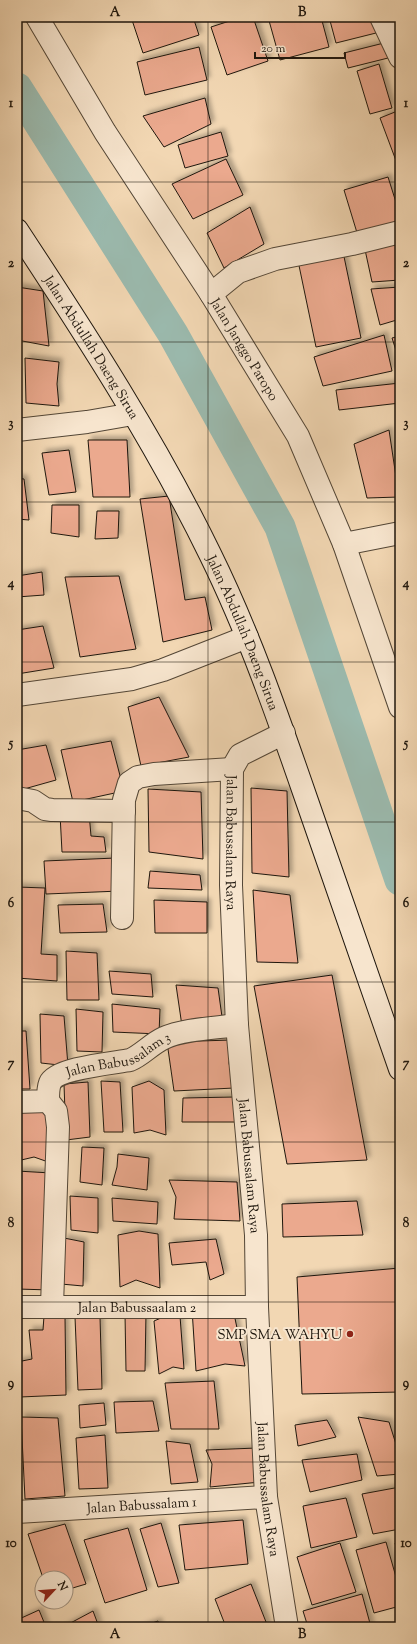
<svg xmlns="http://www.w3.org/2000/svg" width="417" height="1644" viewBox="0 0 417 1644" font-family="'Sorts Mill Goudy',serif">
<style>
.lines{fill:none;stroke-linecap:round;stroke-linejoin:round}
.canal{stroke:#9bbaae;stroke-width:31}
.building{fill:#eba98e;stroke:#1e160d;filter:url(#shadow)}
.minor-casing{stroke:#534636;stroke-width:24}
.secondary-casing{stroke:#1e160d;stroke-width:24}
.minor{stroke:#f7e5ce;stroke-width:22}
.secondary{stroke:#f7e5ce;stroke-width:22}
.grid{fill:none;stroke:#1e160d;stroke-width:1;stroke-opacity:0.55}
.poi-dot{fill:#8f2418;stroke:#f7e5ce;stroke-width:1.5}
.labels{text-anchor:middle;stroke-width:4;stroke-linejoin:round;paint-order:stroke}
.street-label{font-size:14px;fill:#1e160d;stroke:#f7e5ce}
.poi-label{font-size:14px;fill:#1e160d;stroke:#f7e5ce;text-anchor:end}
.neatline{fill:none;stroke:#1e160d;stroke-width:1.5}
.grid-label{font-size:13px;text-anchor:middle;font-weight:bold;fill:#1e160d}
</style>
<defs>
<filter id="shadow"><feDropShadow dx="3.5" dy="-3.5" stdDeviation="2" flood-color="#0004"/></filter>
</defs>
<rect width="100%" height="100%" fill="#f2d7b3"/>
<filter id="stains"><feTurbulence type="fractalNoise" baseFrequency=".005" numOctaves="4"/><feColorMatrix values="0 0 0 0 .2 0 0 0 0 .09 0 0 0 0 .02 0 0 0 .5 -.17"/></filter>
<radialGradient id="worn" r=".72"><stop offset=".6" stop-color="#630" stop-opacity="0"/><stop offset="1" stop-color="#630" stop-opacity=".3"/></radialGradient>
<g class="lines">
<path class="canal" d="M17,88l156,246 107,193 120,353"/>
</g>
<path class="building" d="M131,17h62l6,18 -56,18z
M242,17h11l15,44 -41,14 -16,-48z
M268,17h53l8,30 -49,13z
M329,17h43l4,16 -40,10z
M388,42l4,15 -44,11 -4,-15z
M199,47l8,33 -62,15 -8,-33z
M379,64l13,44 -22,6 -13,-43z
M205,98l6,26 -47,23 -21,-31z
M400,110v55l-2,1 -18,-48z
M221,132l7,24 -43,12 -7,-23z
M226,159l17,36 -50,24 -21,-35z
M388,177l12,38v8l-42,13 -14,-46z
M250,207l14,37 -40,24 -17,-35z
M400,241v39l-28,2 -8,-37z
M342,247l19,91 -45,9 -19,-91z
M17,287l26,4 6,55 -32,-6z
M400,287v32l-20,6 -9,-36z
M384,335l8,36 -69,15 -9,-29z
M400,336v27l-8,-25z
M25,358l34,4 -2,22 2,22 -33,-3z
M400,383v20l-61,7 -3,-20z
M389,430l10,67 -32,1 -13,-54z
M88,440h39l3,57h-37z
M69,450l7,42 -27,3 -7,-42z
M17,478l7,1 5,41 -12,-1z
M169,496l16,104 20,-3 7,33 -49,12 -23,-143z
M52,505h27v32l-28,-4z
M97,511h22l-1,27 -23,1z
M42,572l2,23 -27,2v-21z
M119,576l17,73 -56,8 -15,-80z
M43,626l11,42 -37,6v-44z
M159,697l30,60 -48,9 -13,-59z
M111,741l13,50 -51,11 -12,-52z
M46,745l10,35 -39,11v-41z
M251,788l36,3 2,86 -37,-4z
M148,789l53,3 2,67 -54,-7z
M89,813l2,23 13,1 2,15h-44l-2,-38z
M116,858l4,33 -74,3 -2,-33z
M150,871l50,4 2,15 -54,-2z
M17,887l28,1 -4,66 16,1v26l-40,-3z
M253,890l37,5 8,68 -41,-1z
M154,900l53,2v31h-52z
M103,904l4,28 -47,1 -2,-28z
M66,951l31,2 2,47h-32z
M109,971l42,3 2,23 -41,-3z
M332,975l35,185 -80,4 -33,-178z
M176,985l42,3 5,36 -41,2z
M112,1004l48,5 -1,25 -46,-2z
M76,1009l27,3 -1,40 -25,-1z
M40,1014l24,2 4,50 -27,-3z
M17,1031h9l4,58h-13z
M232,1040l-3,23 5,25 -60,3 -7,-49z
M101,1081l19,1 3,50h-19z
M149,1081l15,9 2,45 -16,-5 -16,3 -2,-46z
M88,1082l2,55 -24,3 -2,-56z
M235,1097l2,25h-55l1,-24z
M17,1108l38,5 -1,51 -20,-7 -17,4z
M82,1147l22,1 -2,37 -22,-3z
M118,1154l31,4 -2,32 -35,-5 5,-18z
M17,1171l34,2v117l-34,-1z
M169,1180l68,2 3,39 -66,-2 2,-22z
M70,1196l28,2v35l-27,-3z
M112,1198l46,4 -1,22 -44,-3z
M357,1201l6,34 -80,2 -1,-33z
M139,1231l19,3 2,54 -24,-8 -16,7 -2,-52z
M64,1238l20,4 -1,44 -22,-2z
M216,1239l8,35 -14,6 -4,-18 -34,3 -3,-22z
M400,1268v124l-98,2 -5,-117z
M192,1309h41l12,57 -20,-2 -29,7z
M146,1313l-1,58h-19l-1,-57z
M168,1315l12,1 4,53 -11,-2 -14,7 -5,-53z
M44,1316l21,1 1,78 -46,2 -3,-21v-14l15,-3 -3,-29h14z
M75,1317h25l2,72 -24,1z
M214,1381l5,48h-48l-6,-46z
M153,1401l6,30 -43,2 -2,-31z
M104,1403l2,22 -26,3 -1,-23z
M21,1417l37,1 7,78 -40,3z
M358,1417l31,5 11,35v17l-23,2z
M327,1420l9,17 -38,9 -3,-21z
M105,1435l3,53 -29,1 -3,-51z
M166,1441l24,3 8,38 -27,2z
M257,1448l3,34 -50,5 2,-23 -6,-14z
M357,1454l5,26 -52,12 -8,-32z
M400,1487v42l-27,5 -11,-40z
M346,1498l11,39 -46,11 -8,-42z
M243,1520l5,44 -63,6 -6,-45z
M161,1523l18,60 -21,4 -18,-58z
M65,1524l21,60 -20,6v-12h-23l-15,-44z
M128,1528l19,62 -42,13 -21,-63z
M386,1542l14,49v15l-26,7 -18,-63z
M400,1542v20l-5,-19z
M340,1543l16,49 -44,13 -15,-48z
M251,1584l17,43h-42l-11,-28z
M362,1594l9,33h-63l-5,-16z
M39,1610l7,17h-29v-7z
M93,1611l6,16h-36z
M158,1621l2,6h-19z"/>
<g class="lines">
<g class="minor-casing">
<g id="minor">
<path id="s1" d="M37,17l68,115 106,162 87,142 46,108 56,163"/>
<path d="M381,17l19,40"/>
<path d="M211,294l27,-22 37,-13 77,-15 48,-12"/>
<path d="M17,430l70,-8 46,-8"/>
<path d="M344,544l56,-11"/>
<path d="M17,695l115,-16 31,-9 84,-33"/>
<path id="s2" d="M284,733l-44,22 -8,14 -1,116 6,140 19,210 1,72 9,190 21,130"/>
<path d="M17,798l16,3 12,8 7,1 72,1"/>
<path d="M122,918l2,-118 5,-17 9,-6 16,-3 78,-5"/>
<path d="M48,1101l8,10 2,16 -6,179"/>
<path id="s3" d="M17,1102l31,-1c0,-5 0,-13 2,-18 6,-15 65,-20 80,-23 12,-5 21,-16 34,-22 19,-9 52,-10 73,-13"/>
<path id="s4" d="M17,1307h240"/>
<path id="s5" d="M17,1512l249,-15"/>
</g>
</g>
<g class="secondary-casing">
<g id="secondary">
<path id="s6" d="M17,230c69,105 138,211 193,324 39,79 68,163 97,247 31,89 62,178 93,268"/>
</g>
</g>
<use href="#minor" class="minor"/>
<use href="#secondary" class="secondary"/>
</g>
<path class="grid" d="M208,17v1610M17,182h383M17,342h383M17,502h383M17,662h383M17,822h383M17,982h383M17,1142h383M17,1302h383M17,1462h383"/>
<circle class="poi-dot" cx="350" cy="1334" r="4"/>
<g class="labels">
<g class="street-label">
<text dy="5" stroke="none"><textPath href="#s6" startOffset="139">Jalan Abdullah Daeng Sirua</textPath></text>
<text dy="5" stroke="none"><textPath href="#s1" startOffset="392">Jalan Janggo Paropo</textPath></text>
<text dy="5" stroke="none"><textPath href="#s6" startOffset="463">Jalan Abdullah Daeng Sirua</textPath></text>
<text dy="5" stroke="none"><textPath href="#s2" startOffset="139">Jalan Babussalam Raya</textPath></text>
<text dy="5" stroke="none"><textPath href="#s3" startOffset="125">Jalan Babussalam 3</textPath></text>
<text dy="5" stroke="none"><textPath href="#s2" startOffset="463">Jalan Babussalam Raya</textPath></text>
<text dy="5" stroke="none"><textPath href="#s4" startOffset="120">Jalan Babussaalam 2</textPath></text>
<text dy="5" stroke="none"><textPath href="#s2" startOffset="787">Jalan Babussalam Raya</textPath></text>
<text dy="5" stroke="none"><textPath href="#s5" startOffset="125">Jalan Babussalam 1</textPath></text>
</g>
<g class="poi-label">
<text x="342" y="1339">SMP SMA WAHYU</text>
</g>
</g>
<rect width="417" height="1644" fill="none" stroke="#f2d7b3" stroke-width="44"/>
<g transform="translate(54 1590) rotate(64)"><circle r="19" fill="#f7e5ce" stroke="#a09281"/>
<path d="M0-3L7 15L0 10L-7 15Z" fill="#8f2418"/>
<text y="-6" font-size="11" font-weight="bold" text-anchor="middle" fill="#1e160d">N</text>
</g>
<path d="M255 52v6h90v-6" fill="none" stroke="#1e160d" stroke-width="2"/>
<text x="261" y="52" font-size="12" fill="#1e160d" stroke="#f7e5ce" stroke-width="3" paint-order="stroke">20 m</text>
<rect x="22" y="22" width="373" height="1600" class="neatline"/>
<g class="grid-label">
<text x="115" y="16">A</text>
<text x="302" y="16">B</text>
<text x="11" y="107">1</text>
<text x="406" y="107">1</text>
<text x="11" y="267">2</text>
<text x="406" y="267">2</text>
<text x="11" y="427">3</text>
<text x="406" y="427">3</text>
<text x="11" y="587">4</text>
<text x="406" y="587">4</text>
<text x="11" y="747">5</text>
<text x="406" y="747">5</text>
<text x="11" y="907">6</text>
<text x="406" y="907">6</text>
<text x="11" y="1067">7</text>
<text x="406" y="1067">7</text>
<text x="11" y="1227">8</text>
<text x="406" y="1227">8</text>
<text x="11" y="1387">9</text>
<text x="406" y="1387">9</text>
<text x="11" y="1547">10</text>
<text x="406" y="1547">10</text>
<text x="115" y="1638">A</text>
<text x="302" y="1638">B</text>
</g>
<rect width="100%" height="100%" filter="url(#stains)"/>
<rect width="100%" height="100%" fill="url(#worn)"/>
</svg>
